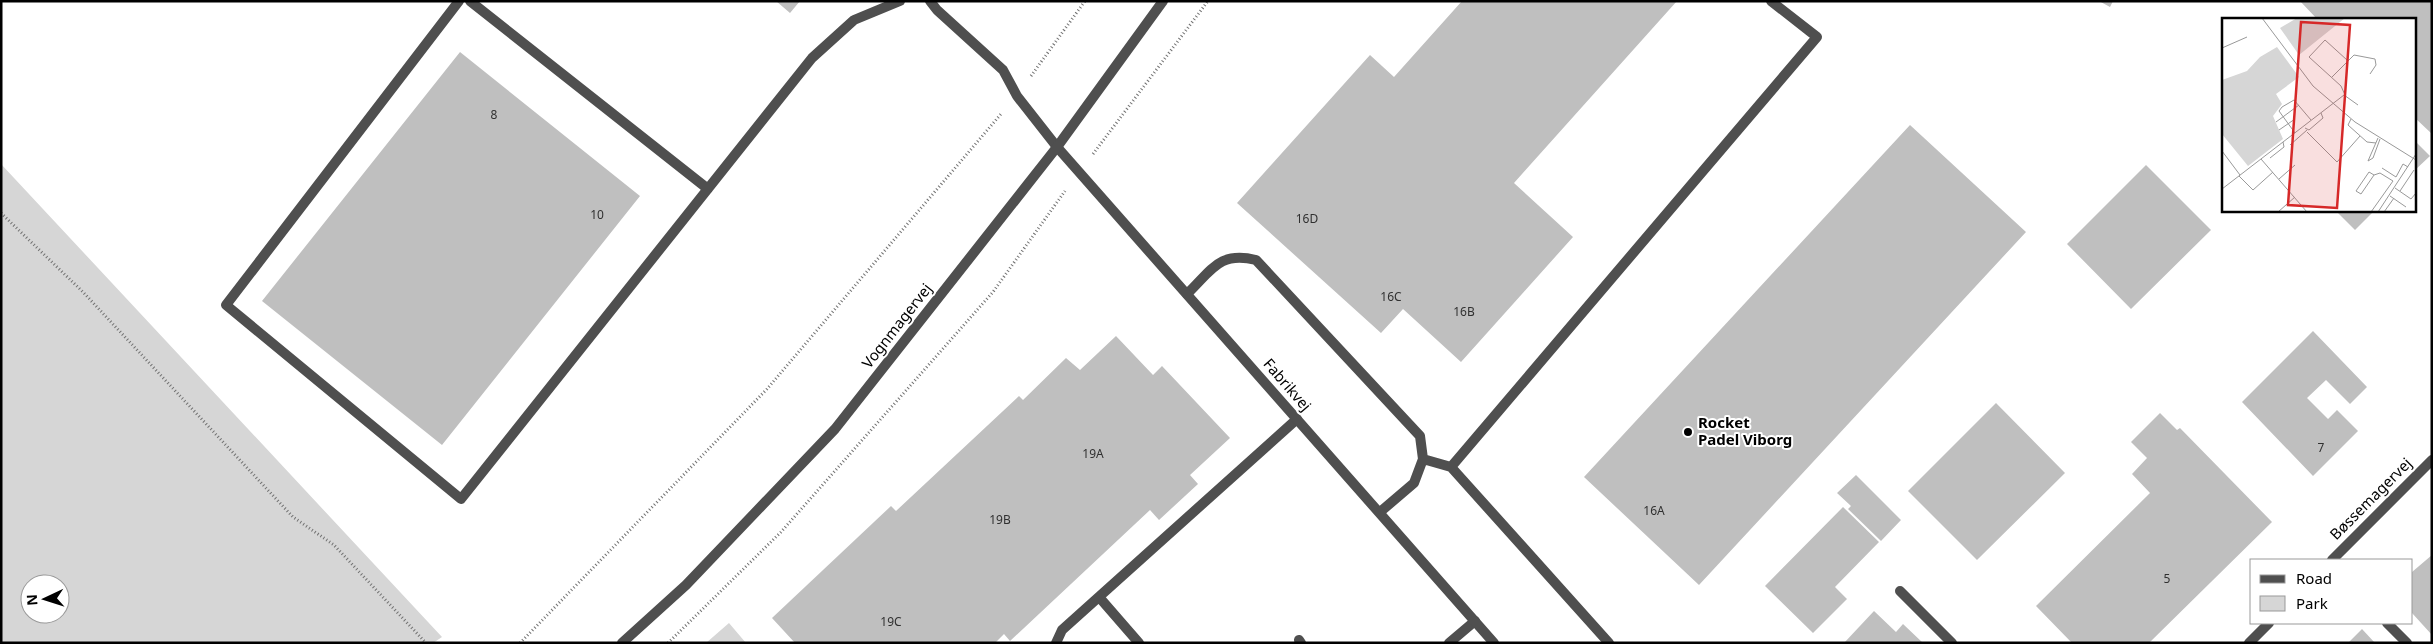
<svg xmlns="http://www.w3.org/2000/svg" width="2433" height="644" viewBox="0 0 2433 644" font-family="'Noto Sans',sans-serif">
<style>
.green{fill:#d6d6d6;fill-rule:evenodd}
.building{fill:#bfbfbf}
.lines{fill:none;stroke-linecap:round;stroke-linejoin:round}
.path{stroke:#717171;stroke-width:3;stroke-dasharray:1 2.5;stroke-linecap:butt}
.service{stroke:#4f4f4f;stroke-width:10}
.minor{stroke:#4f4f4f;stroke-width:10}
.tertiary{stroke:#4f4f4f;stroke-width:10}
.poi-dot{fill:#000;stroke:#fff;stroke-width:2}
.labels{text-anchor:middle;stroke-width:4;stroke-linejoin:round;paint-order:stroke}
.number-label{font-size:12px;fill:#303030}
.street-label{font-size:15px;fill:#000;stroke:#fff}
.poi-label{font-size:15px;font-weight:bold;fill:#000;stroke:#fff;text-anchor:start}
.inset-road{fill:none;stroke:#999;stroke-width:1}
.view{fill:#d62828;fill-opacity:0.15;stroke:#d62828;stroke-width:2.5}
.inset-edge{fill:none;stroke:#000;stroke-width:2.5}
</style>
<rect width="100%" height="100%" fill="#fff"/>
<path class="green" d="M1,164l441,473 -9,6h-432zM30,584h30v30h-30z
M729,623l17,20h-40z"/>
<path class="building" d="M776,1h24l-10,12z
M1462,1h215l-163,182 59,54 -112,125 -58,-53 -22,24 -144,-130 133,-148 24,22z
M2099,1h14l-3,6z
M2300,1h132v133l-18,-17v-98h-97z
M460,52l180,144 -198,249 -180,-144z
M1910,125l116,107 -327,353 -115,-108z
M2414,140l16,16 -16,15z
M2146,165l65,65 -80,79 -64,-65z
M2335,210h40l-20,20z
M2313,331l54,56 -17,17 -24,-24 -19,18 21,21 9,-9 21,21 -45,45 -71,-74z
M1116,336l37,39 9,-9 68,72 -40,37 8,9 -39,36 -9,-10 -140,131 -6,-7 -9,9h-200l-23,-25 119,-112 5,5 123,-115 4,4 43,-42 14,12z
M1996,403l69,70 -88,87 -69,-69z
M2160,413l17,17 3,-2 92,94 -123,121h-77l-36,-37 114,-113 -18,-19 15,-16 -16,-16z
M1856,475l45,45 -20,21 -33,-32 3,-3 -14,-13z
M1843,507l36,35 -44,45 12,12 -34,34 -48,-47z
M2432,555v80l-20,-22v-41z
M1874,611l22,21 7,-8 20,19h-79z
M2362,629l13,14h-27z"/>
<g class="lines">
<path class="path" d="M1031,76l54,-75
M1093,154l115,-153
M1,213l82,79 210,225 41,28 92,98
M520,643l247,-254 234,-275
M668,643l113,-111 212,-240 72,-101"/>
<path class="service" d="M459,1l-233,304 235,194 351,-441 42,-38 46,-19
M470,1l238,188
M930,1l7,9 66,60 14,26 40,51
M1187,294c25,-24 32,-43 69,-34l164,176 3,23 -9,24 -34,29
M1423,459l28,8 158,176
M1451,467l366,-430 -46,-36
M1900,591l52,52
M1099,597l40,46
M2387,623l20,20
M1299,640l2,3
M1056,643l6,-13 235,-211
M1449,643l26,-22"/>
<path class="minor" d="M1057,147l437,496
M2332,560l100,-100
M2249,643l20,-20"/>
<path class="tertiary" d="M622,643l64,-58 149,-156 222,-282 106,-146"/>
</g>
<circle class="poi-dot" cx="1688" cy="432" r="5"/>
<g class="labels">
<g class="number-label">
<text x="494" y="119">8</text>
<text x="597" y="219">10</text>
<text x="1307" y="223">16D</text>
<text x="1391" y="301">16C</text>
<text x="1464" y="316">16B</text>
<text x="2321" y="452">7</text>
<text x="1093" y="458">19A</text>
<text x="1654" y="515">16A</text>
<text x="1000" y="524">19B</text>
<text x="2167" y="583">5</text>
<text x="891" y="626">19C</text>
</g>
<g class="street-label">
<text transform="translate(897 326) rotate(-52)" y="5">Vognmagervej</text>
<text transform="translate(1287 385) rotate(49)" y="5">Fabrikvej</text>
<text transform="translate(2371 499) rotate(-45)" y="5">Bøssemagervej</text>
</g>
<g class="poi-label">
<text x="1698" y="428">Rocket<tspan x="1698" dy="17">Padel Viborg</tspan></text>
</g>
</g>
<g transform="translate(2222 18)">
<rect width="194" height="194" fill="#fff"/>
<path d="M75,0h48l-46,37 -19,-27zM55,29l22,30 -23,17 6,10 -9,12 10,23 -35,27 -26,-32v-54l25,-9 13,-14z" fill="#d6d6d6"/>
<path class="inset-road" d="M40,0l51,68 42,36 61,38M0,30l25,-11M110,59l22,-22 21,4 1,6 -6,9M123,77l-4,-9 -32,-29 16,-17 22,20M129,101l-3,6 19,17 9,1M54,104l23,-17M83,110l4,2 14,-12 -2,-5M57,112l16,-11M85,114l30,30 23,-26M73,115l-16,-22 3,-4 12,-7 17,20M156,120l-10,23 5,-3 7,-19M68,127l17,-15M0,133l18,24M48,140l14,-11 -1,-5M39,141l46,53M160,150l14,9 7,-13 5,3M152,157l-5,-3 -13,19 5,3 13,-19 6,-2 13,8M17,158l14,14 20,-18M57,161l16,-14M173,170l16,11 5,-6M0,171l122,-94 14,10M178,173l14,-21M168,178l16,11M56,194l17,-15M149,194l22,-31M156,194l38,-58M162,194l10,-14"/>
<path class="view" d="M79,4l49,3 -13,183 -49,-3z"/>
<rect width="194" height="194" class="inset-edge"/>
</g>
<rect width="2433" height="644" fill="none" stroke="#000000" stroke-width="5"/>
<rect x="2250" y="559" width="162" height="65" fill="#ffffff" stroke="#999999"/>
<rect x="2260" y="575" width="25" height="8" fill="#4f4f4f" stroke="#999999"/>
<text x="2296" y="584" font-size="15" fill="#000000">Road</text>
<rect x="2260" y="596" width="25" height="15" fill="#d6d6d6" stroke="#999999"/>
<text x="2296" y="609" font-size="15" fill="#000000">Park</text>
<g transform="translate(45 599) rotate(266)"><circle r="24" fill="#ffffff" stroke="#999999"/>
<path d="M0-4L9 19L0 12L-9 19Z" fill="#000000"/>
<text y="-8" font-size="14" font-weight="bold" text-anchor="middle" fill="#000000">N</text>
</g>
</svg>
